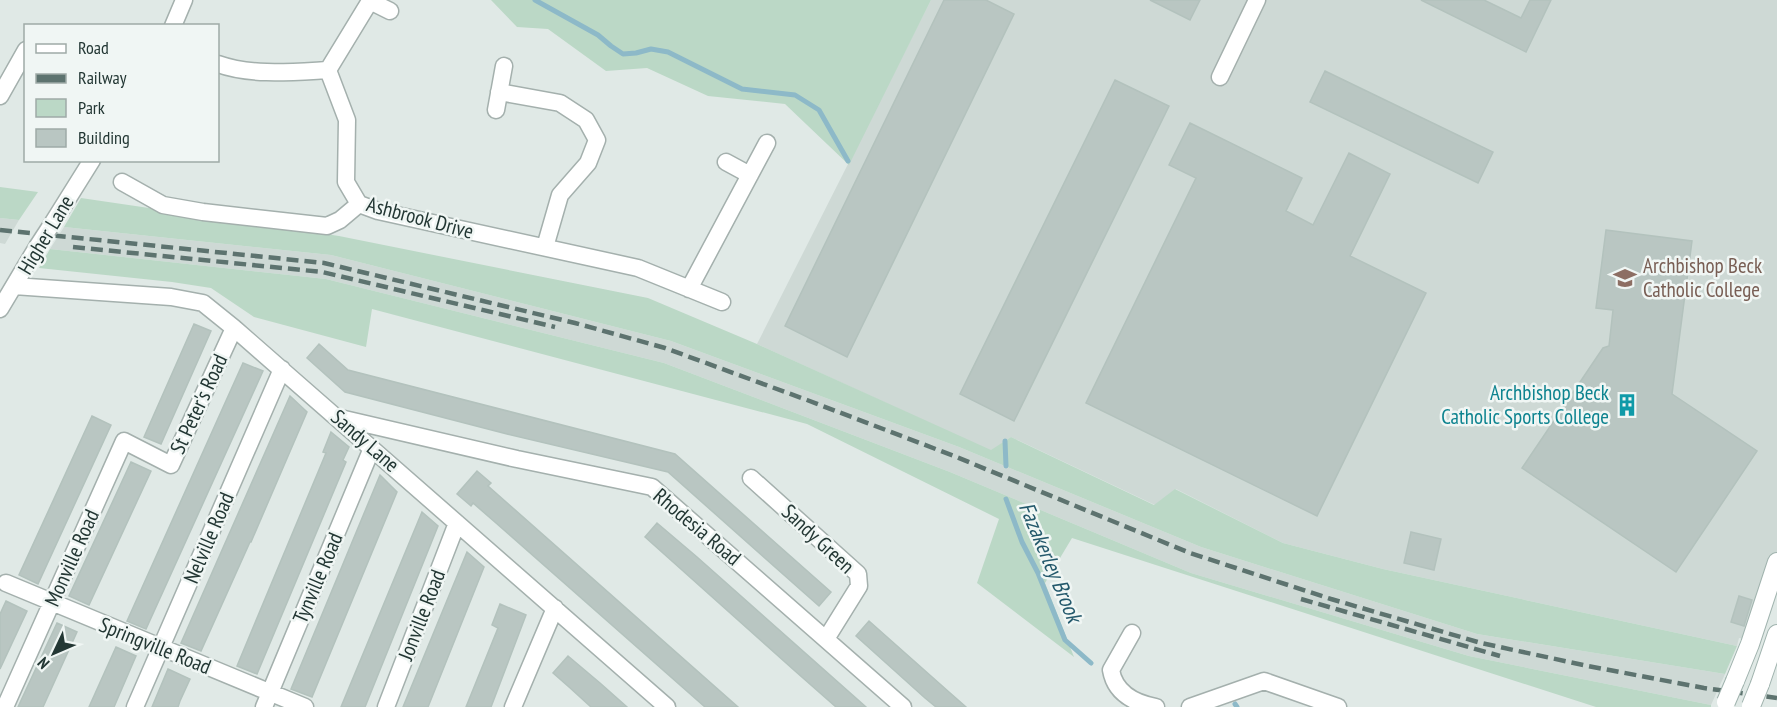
<svg xmlns="http://www.w3.org/2000/svg" width="1777" height="707" viewBox="0 0 1777 707" font-family="'PT Sans Narrow',sans-serif">
<style>
.built{fill:#ced9d5}
.green{fill:#bbd8c6}
.lines{fill:none;stroke-linecap:round;stroke-linejoin:round}
.stream{stroke:#8db9c8;stroke-width:5}
.building{fill:#b9c6c2;stroke:#b3c2bd;stroke-width:1.5}
.street-casing{stroke:#a4b0ad;stroke-width:19}
.secondary-casing{stroke:#a0b3ae;stroke-width:20}
.street{stroke:#fff;stroke-width:16}
.secondary{stroke:#fff;stroke-width:18}
.rail{stroke:#5d736f;stroke-width:4.5;stroke-dasharray:12 6;stroke-linecap:butt}
.street-bridge-casing{stroke:#a4b0ad;stroke-width:19;stroke-linecap:butt}
.secondary-bridge-casing{stroke:#a0b3ae;stroke-width:20;stroke-linecap:butt}
.street-bridge{stroke:#fff;stroke-width:16}
.secondary-bridge{stroke:#fff;stroke-width:18}
.labels{text-anchor:middle;stroke-width:5;stroke-linejoin:round;paint-order:stroke}
.street-label{font-size:21px;fill:#233734;stroke:#f0f6f4}
.education-label{font-size:21px;fill:#785e54;stroke:#f0f6f4;text-anchor:start}
.culture-label{font-size:21px;fill:#0d838f;stroke:#f0f6f4;text-anchor:end}
.water-label{font-size:22px;font-style:italic;fill:#24596c;stroke:#f0f6f4}
</style>
<rect width="100%" height="100%" fill="#e0e9e6"/>
<path class="built" d="M931,0h846v553l-27,87 -11,-2 -2,8 -354,-77 -100,-26 -107,-54 -21,16 -144,-68 -20,14 -234,-107z
M0,218l19,2 -14,24 -5,-1z
M64,227l267,28 340,86 288,106 242,100 276,87 248,40 -14,31 -242,-49 -278,-83 -241,-101 -286,-109 -338,-84 -276,-30z"/>
<path class="green" d="M491,0h440l-82,165 -64,-61 -77,-8 -61,-28 -41,3 -58,-42 -31,-2z
M0,187l38,5 -19,28 -19,-2z
M81,198l258,38 309,62 109,46 234,106 20,-13 143,68 21,-16 108,54 100,26 354,77 -12,28 -248,-40 -276,-87 -242,-100 -288,-106 -340,-86 -267,-28z
M50,249l276,30 338,84 286,109 241,101 278,83 242,49v2h-115l-524,-169 -27,45 29,74 -97,-74 22,-64 -192,-95 -435,-115 -6,38 -112,-30 -43,-29 -39,-6 -133,-14z"/>
<g class="lines">
<path class="stream" d="M535,0l63,35 13,11 12,8 13,-1 15,-4 17,3 74,37 53,6 24,15 29,51
M1005,441l1,25
M1006,499l16,43 16,31 27,67 26,23
M1235,704l2,3"/>
</g>
<path class="building" d="M944,0h42l28,14 -167,343 -62,-31z
M1150,0h50l-10,20z
M1421,0h63l37,18 9,-18h21l-25,52z
M1325,71l168,81 -15,31 -168,-81z
M1115,80l54,26 -155,315 -54,-27z
M1190,123l112,55 -16,33 27,14 36,-72 41,21 -40,82 76,37 -109,223 -231,-113 110,-225 -27,-13z
M1606,230l86,11 -20,153 85,57 -81,121 -154,-104 81,-120 6,-2 4,-36 -17,-2z
M194,324l17,7 -50,113 -17,-7z
M319,344l29,26 327,84 156,138 -12,14 -151,-134 -161,-38 -162,-42 -38,-34z
M243,363l20,8 -117,258 -19,-8z
M290,396l17,16 -56,130h-1l-49,109 -20,-8z
M92,416l19,9 -73,159 -19,-9z
M331,432l18,15 -6,13 3,2 -89,212 -20,-8 89,-213 -3,-1z
M131,462l20,9 -62,134 -20,-9z
M477,471l14,12 -3,3 250,221h-33l-209,-184 -23,-20 -2,3 -14,-12z
M380,475l17,17 -85,205 -21,-8z
M422,512l16,14 -73,181h-24z
M657,523l40,34 169,150h-30l-41,-36 -150,-134z
M1411,532l30,7 -7,31 -30,-7z
M467,552l17,15 -56,140h-25z
M1739,596l13,4 -8,26 -13,-4z
M6,601l21,10 -27,58v-55z
M500,604l26,11 -35,92h-25l32,-79 -6,-3z
M869,621l80,71 17,15h-30l-11,-9 -69,-62z
M57,623l20,9 -34,75h-25z
M116,647l20,9 -22,51h-25z
M568,656l32,27 27,24h-36l-22,-20 -16,-14z
M168,669l22,10 -10,22 -2,6h-26z"/>
<g class="lines">
<g class="street-casing">
<path id="street" d="M173,26l11,-26
M218,64c34,12 74,8 110,6l19,50 -1,62 13,22 19,7 260,57 84,34
M328,70l42,-69 20,10
M1220,77l37,-77
M499,92l61,11 26,17 11,20 -9,23 -28,32 -15,52
M0,96l26,-46
M496,110l8,-44
M726,162l24,13
M122,182l41,23 40,7 124,14 13,-6 19,-16
M52,224l40,-64
M14,286l157,11 32,6 31,25 433,379
M689,289l78,-146
M0,309l37,-62
M340,418l177,41 135,28 251,220
M751,478l107,96 1,12 -33,53
M6,583l299,124
M1132,633l-21,37c4,23 23,33 45,37
M5,707l119,-266 47,24 63,-137
M135,707l147,-338
M264,707l108,-259
M386,707l71,-184
M513,707l42,-99
M1190,707l74,-26 74,26"/>
</g>
<g class="secondary-casing">
<path id="secondary" d="M1735,681l15,-37 27,-82
M1760,684l17,-50"/>
</g>
<use href="#street" class="street"/>
<use href="#secondary" class="secondary"/>
<path class="rail" d="M0,230l324,33 251,60 90,25 142,52 147,56 236,97 141,46 150,44 107,23 116,22 73,10
M73,247l249,25 233,55
M1301,599l199,57"/>
<g class="street-bridge-casing">
<path id="street-bridge" d="M37,247l15,-23"/>
</g>
<g class="secondary-bridge-casing">
<path id="secondary-bridge" d="M1726,702l9,-21
M1751,706l9,-22"/>
</g>
<use href="#street-bridge" class="street-bridge"/>
<use href="#secondary-bridge" class="secondary-bridge"/>
</g>
<defs>
<g id="school-bare" transform="scale(1.8)"><path d="M0-5L7-2L0 1L-7-2ZM-4 1L0 2.5L4 1V4Q0 6-4 4Z" fill="#8d6e63" stroke="#f0f6f4" stroke-width="2.5" paint-order="stroke"/></g>
<g id="building-bare" transform="scale(1.8)"><path d="M-4-6H4V6H1V3H-1V6H-4ZM-2.5-4.3h1.7v1.8h-1.7ZM.8-4.3h1.7v1.8H.8ZM-2.5-1h1.7V.8h-1.7ZM.8-1h1.7V.8H.8Z" fill="#0f9aa8" stroke="#f0f6f4" stroke-width="2.5" paint-order="stroke"/></g>
</defs>
<g fill-rule="evenodd">
<use href="#school-bare" x="1625" y="278"/>
<use href="#building-bare" x="1627" y="405"/>
</g>
<g class="labels">
<g class="street-label">
<text transform="translate(420 218) rotate(15)" y="7">Ashbrook Drive</text>
<text transform="translate(46 235) rotate(-59)" y="7">Higher Lane</text>
<text transform="translate(199 404) rotate(-65)" y="7">St Peter's Road</text>
<text transform="translate(365 441) rotate(41)" y="7">Sandy Lane</text>
<text transform="translate(697 527) rotate(40)" y="7">Rhodesia Road</text>
<text transform="translate(209 538) rotate(-67)" y="7">Nelville Road</text>
<text transform="translate(818 539) rotate(43)" y="7">Sandy Green</text>
<text transform="translate(72 558) rotate(-66)" y="7">Monville Road</text>
<text transform="translate(318 578) rotate(-67)" y="7">Tynville Road</text>
<text transform="translate(422 615) rotate(-69)" y="7">Jonville Road</text>
<text transform="translate(155 646) rotate(22)" y="7">Springville Road</text>
</g>
<g class="education-label">
<text x="1643" y="273">Archbishop Beck<tspan x="1643" dy="24">Catholic College</tspan></text>
</g>
<g class="culture-label">
<text x="1609" y="400">Archbishop Beck<tspan x="1609" dy="24">Catholic Sports College</tspan></text>
</g>
<g class="water-label">
<text transform="translate(1051 562) rotate(67)" y="8">Fazakerley Brook</text>
</g>
</g>
<rect x="24" y="24" width="195" height="138" fill="#f0f6f4" stroke="#9eaaa7" stroke-width="1.5"/>
<rect x="36" y="44" width="30" height="9" fill="#ffffff" stroke="#9eaaa7" stroke-width="1.5"/>
<text x="78" y="54" font-size="18" fill="#233734">Road</text>
<rect x="36" y="74" width="30" height="9" fill="#5d736f" stroke="#9eaaa7" stroke-width="1.5"/>
<text x="78" y="84" font-size="18" fill="#233734">Railway</text>
<rect x="36" y="99" width="30" height="18" fill="#bbd8c6" stroke="#9eaaa7" stroke-width="1.5"/>
<text x="78" y="114" font-size="18" fill="#233734">Park</text>
<rect x="36" y="129" width="30" height="18" fill="#b9c6c2" stroke="#9eaaa7" stroke-width="1.5"/>
<text x="78" y="144" font-size="18" fill="#233734">Building</text>
<g transform="translate(54 653) rotate(226)" stroke="#f0f6f4" stroke-width="4.5" paint-order="stroke">
<path d="M0-4.5L10 22L0 15L-10 22Z" fill="#233734"/>
<text y="-9" font-size="16" font-weight="bold" text-anchor="middle" fill="#233734">N</text>
</g>
</svg>
